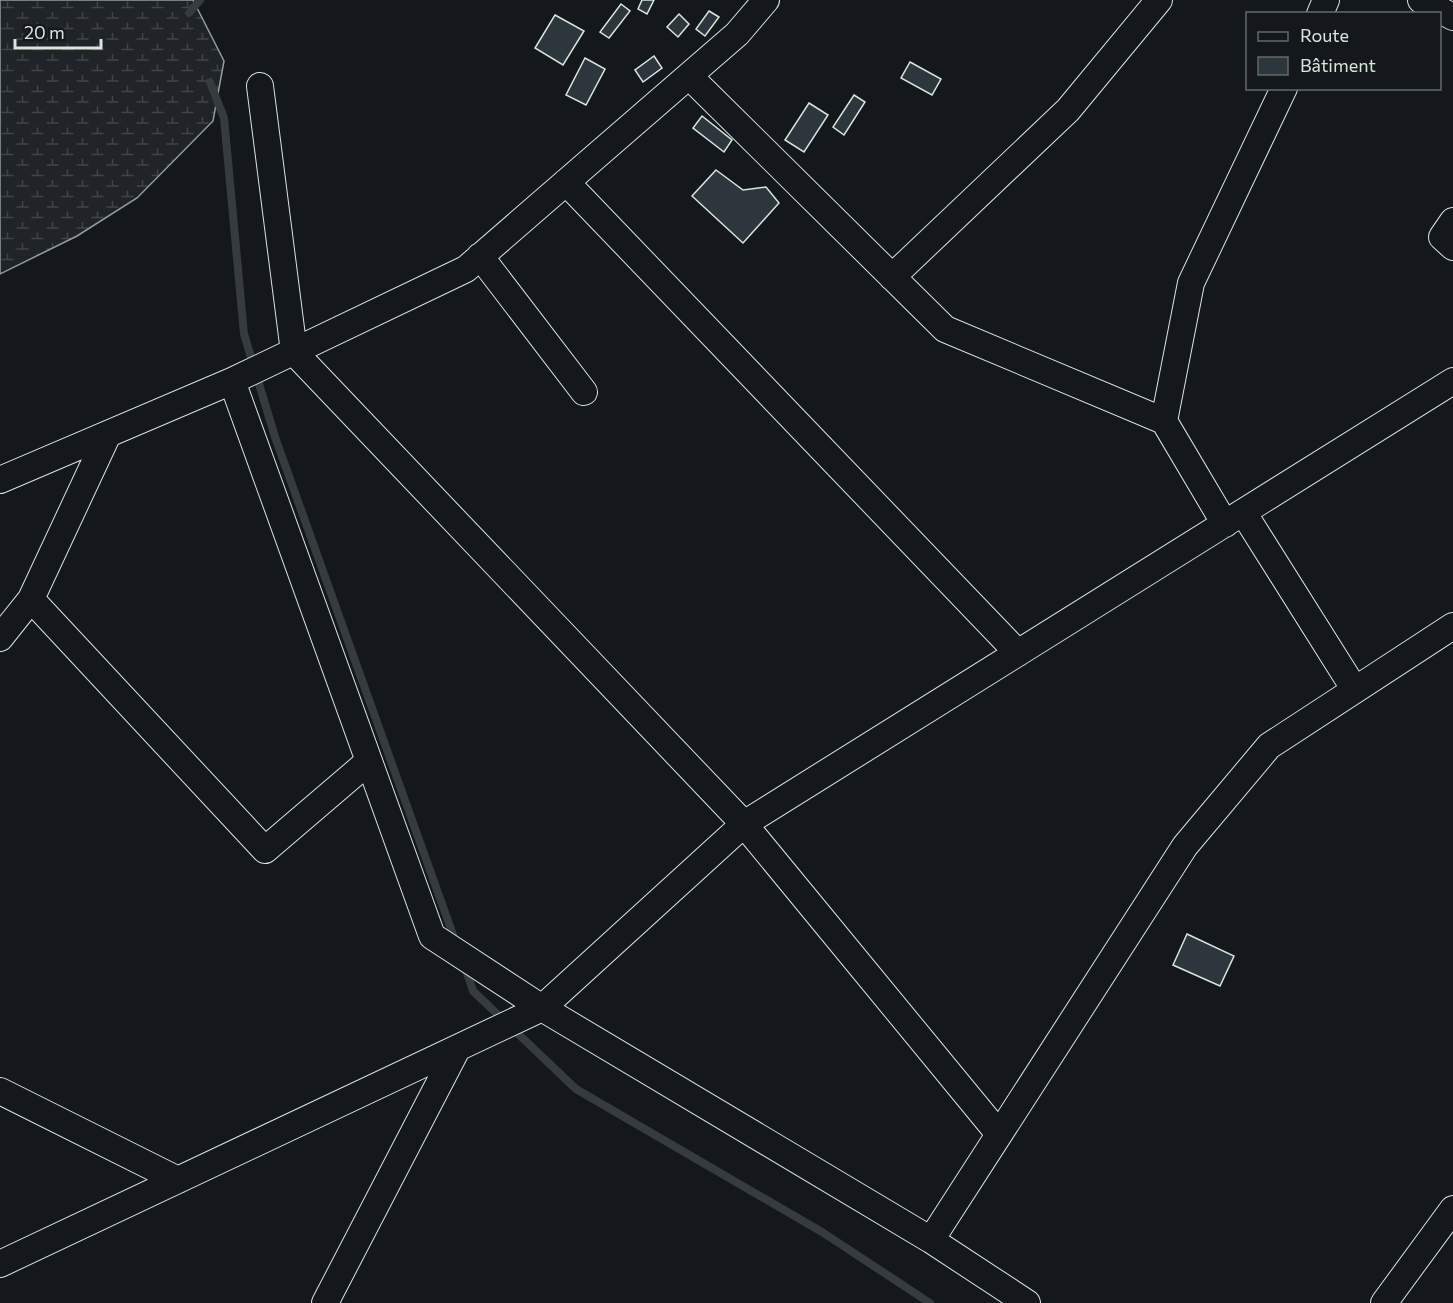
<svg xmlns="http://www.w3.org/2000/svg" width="1453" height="1303" viewBox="0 0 1453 1303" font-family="Commissioner,sans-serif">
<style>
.wetland{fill:url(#wetland-marsh);stroke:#939e99;stroke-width:1.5}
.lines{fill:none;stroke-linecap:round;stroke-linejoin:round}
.stream{stroke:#363b3e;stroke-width:8}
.building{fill:#2c363c;stroke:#d8e6dc;stroke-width:1.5}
.street-casing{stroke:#d8e6dc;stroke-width:28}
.street{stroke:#14181c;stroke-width:26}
</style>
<defs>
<pattern id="wetland-marsh" width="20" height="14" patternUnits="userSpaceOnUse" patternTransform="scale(1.5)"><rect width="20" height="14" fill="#202428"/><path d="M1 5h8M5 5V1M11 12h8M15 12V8" fill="none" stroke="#404447"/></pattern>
</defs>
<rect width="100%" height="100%" fill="#14181c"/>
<path class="wetland" d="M0,0h193l31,61 -11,60 -76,77 -60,38 -77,38z"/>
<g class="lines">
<path class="stream" d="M189,13l11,-13
M210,82l14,36 20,216 31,103 181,506
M464,964l9,27 103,98 246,143 108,71"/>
</g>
<path class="building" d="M642,0h12l-7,14 -9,-5z
M621,4l9,7 -21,27 -9,-6z
M709,11l10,6 -14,19 -9,-7z
M679,14l10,10 -11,13 -11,-10z
M555,15l29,16 -21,34 -28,-17z
M654,56l8,12 -19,14 -8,-12z
M585,58l20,11 -19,36 -20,-10z
M910,62l31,17 -9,16 -31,-17z
M854,95l11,7 -21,33 -11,-8z
M809,103l19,12 -24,37 -19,-12z
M702,116l30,24 -8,12 -31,-24z
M716,170l27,20 23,-3 13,16 -36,40 -51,-47z
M1187,934l47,22 -14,30 -47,-21z"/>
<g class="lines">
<g class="street-casing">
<path id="street" d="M1421,0l32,17
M1320,14l6,-14
M689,76l256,253 219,92 61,103
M260,86l34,266 450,472 255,310
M566,182l452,471
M1453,221l-11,16 11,10
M480,256l104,136
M892,277l176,-167 91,-110
M232,381l200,555 110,72 389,232 96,63
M1164,421l27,-138 93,-195
M0,480l232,-99 234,-112 271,-235 29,-34
M1243,512l112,178
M31,599l234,251 104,-89
M0,638l31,-39 77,-165
M0,1091l178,89
M931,1240l254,-394 84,-100 184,-120
M0,1264l542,-256 202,-184 709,-443
M325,1303l132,-254
M1384,1303l69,-94"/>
</g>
<use href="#street" class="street"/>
</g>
<rect x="1246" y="12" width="195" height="78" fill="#14181c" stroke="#626a69" stroke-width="1.5"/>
<rect x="1258" y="32" width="30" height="9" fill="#14181c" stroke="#626a69" stroke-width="1.5"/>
<text x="1300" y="42" font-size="18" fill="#d8e6dc">Route</text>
<rect x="1258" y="57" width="30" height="18" fill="#2c363c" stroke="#626a69" stroke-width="1.5"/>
<text x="1300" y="72" font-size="18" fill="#d8e6dc">Bâtiment</text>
<path d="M15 39v9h86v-9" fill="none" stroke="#d8e6dc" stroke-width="3"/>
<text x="24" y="39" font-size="18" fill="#d8e6dc" stroke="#14181c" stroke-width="4.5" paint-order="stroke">20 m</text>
</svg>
